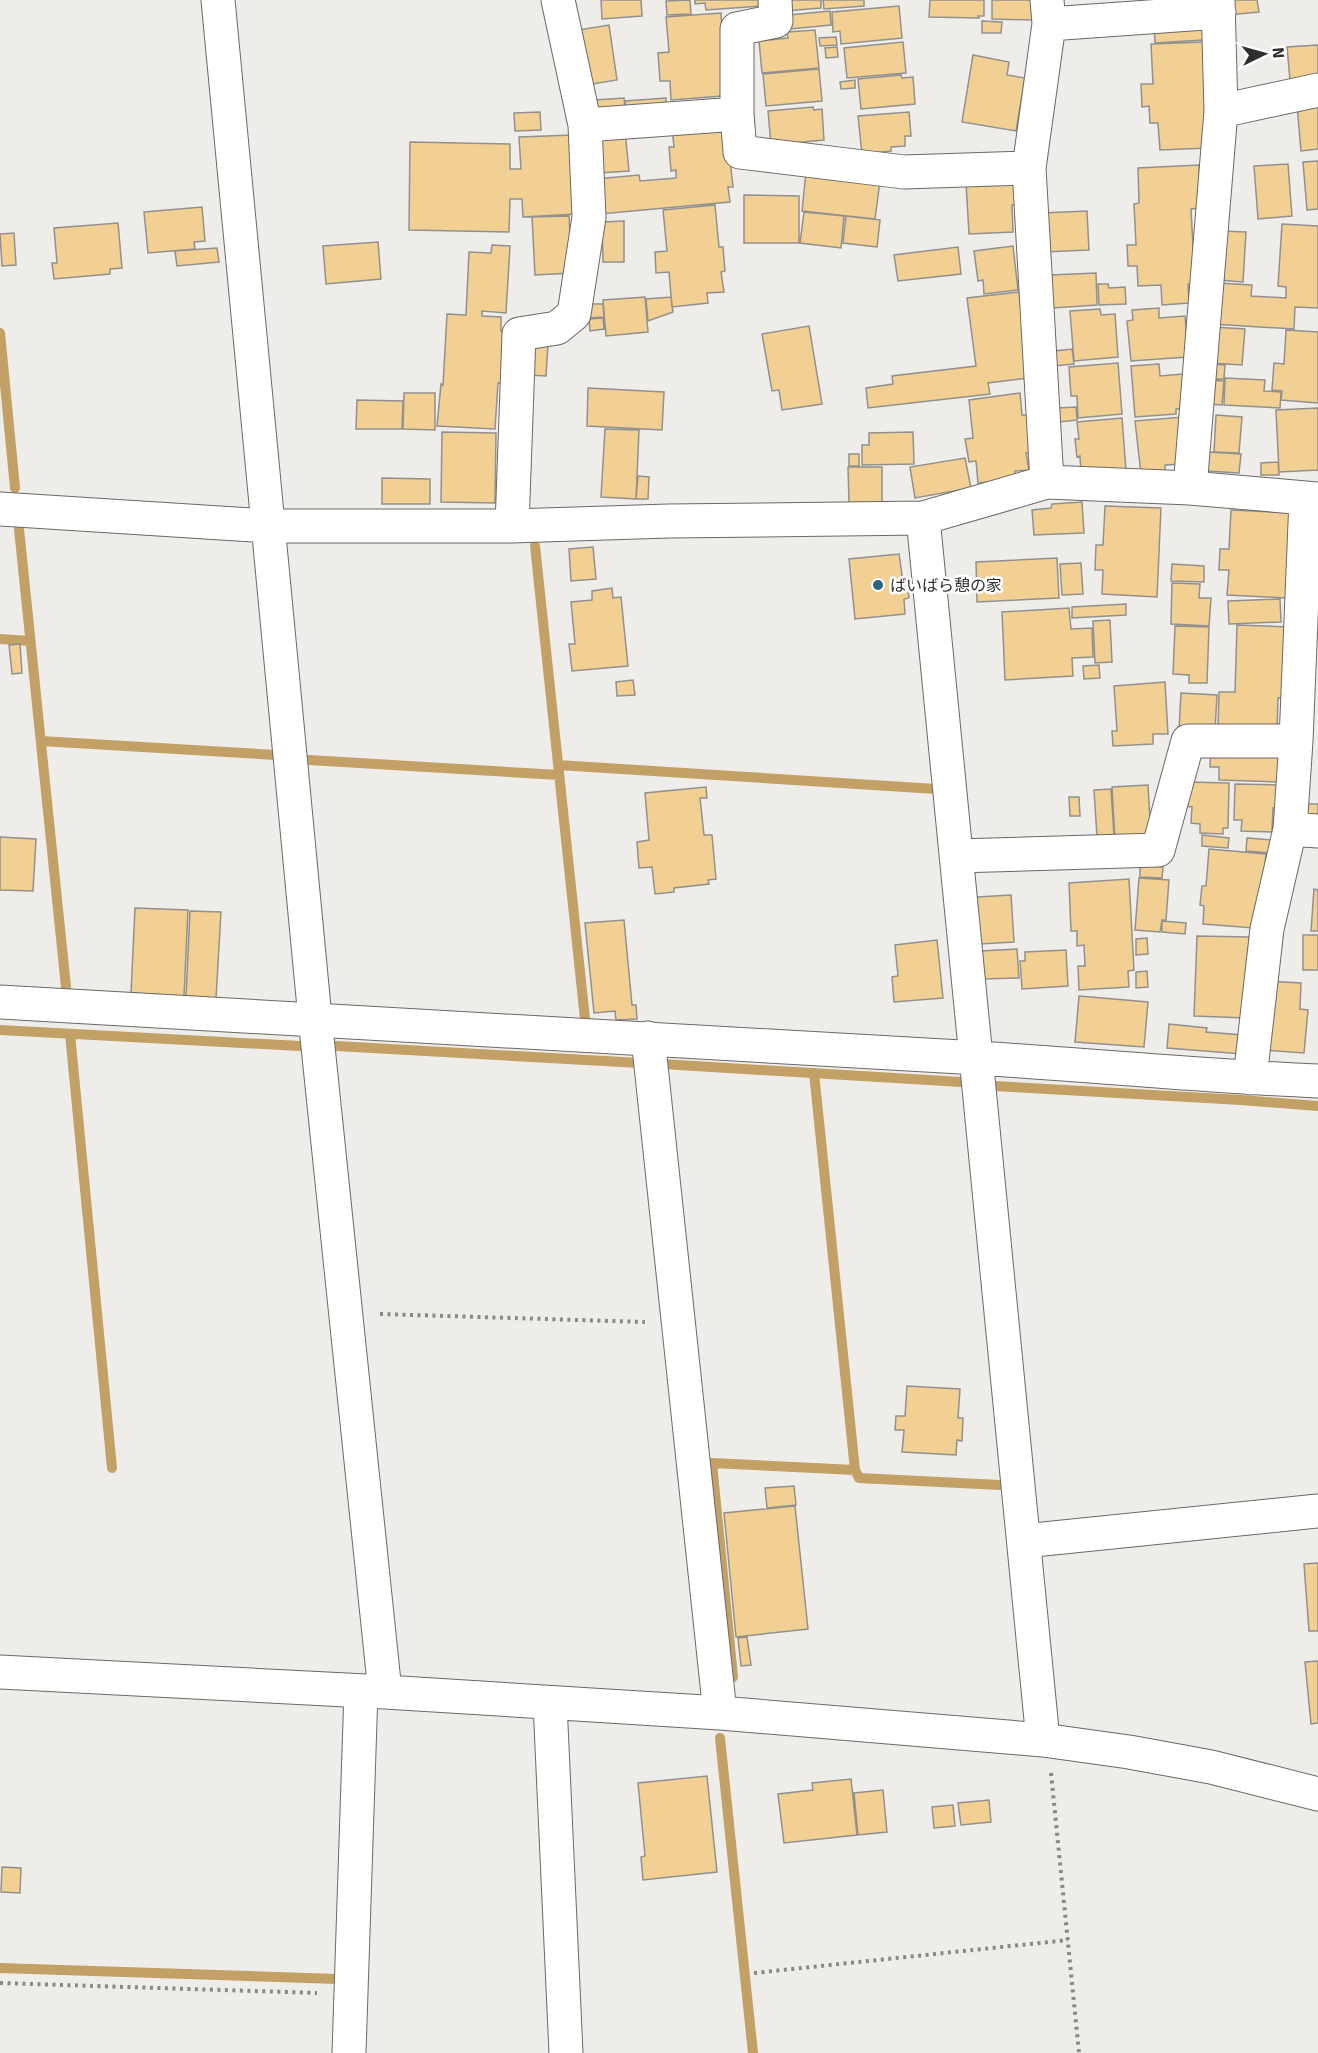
<svg xmlns="http://www.w3.org/2000/svg" width="1318" height="2053" viewBox="0 0 1318 2053" font-family="Signika,'Noto Sans JP',sans-serif">
<style>
.lines{fill:none;stroke-linecap:round;stroke-linejoin:round}
.stream{stroke:#c2a066;stroke-width:10}
.building{fill:#f2cf93;stroke:#93918d;stroke-width:1.5}
.minor-casing{stroke:#6b6965;stroke-width:35}
.path{stroke:#8a8885;stroke-width:4;stroke-dasharray:3 4.5;stroke-linecap:butt}
.minor{stroke:#fff;stroke-width:33}
.poi-dot{fill:#2a637d;stroke:#fff;stroke-width:2}
.labels{text-anchor:middle;stroke-width:5;stroke-linejoin:round;paint-order:stroke}
.poi-label{font-size:16px;fill:#2f2e2c;stroke:#fff;text-anchor:start}
</style>
<rect width="100%" height="100%" fill="#efede9"/>
<g class="lines">
<path class="stream" d="M0,333l15,155
M19,529l47,458
M535,546l50,473
M0,639l30,2
M41,741l234,14
M309,760l250,15
M558,765l378,24
M0,1030l300,16
M70,1034l42,434
M336,1046l304,17
M662,1064l299,18
M994,1086l247,14 77,6
M855,1470l4,8 141,7
M733,1677l-21,-214 143,7 -41,-397
M720,1738l33,315
M0,1968l337,11"/>
</g>
<path class="building" d="M601,0h40l1,16 -40,3z
M690,0l1,14 -24,1 -1,-14z
M695,0h67v6l-56,4 -1,-7 -10,1z
M784,0h37v8l-36,3z
M823,0h41v6l-40,3z
M930,0h54v16h-6l1,2 -50,-1z
M992,0h40v20l-40,-1z
M1226,0h31l2,12 -31,3z
M899,6l3,32 -61,6 -1,-13 -7,1 -1,-20z
M830,11l1,14 -41,4 -1,-14z
M721,13l4,64 -3,19 -51,4 -1,-19h-10l-2,-28 11,-1 -3,-35z
M982,21l20,1 -1,11h-19z
M1203,22l1,18 -49,3 -1,-19z
M609,25l8,55 -30,5 -9,-55z
M815,30l4,38 -57,5 -3,-32 29,-3 -1,-6z
M836,37l1,8 -17,1 -1,-8z
M903,42l3,31 -59,5 -3,-30z
M1206,42l2,106 -48,2 -2,-27h-8l-1,-17 -7,1 -1,-23h12l-2,-40z
M1318,45v33l-28,2 -3,-33z
M837,47l1,10 -12,1 -1,-10z
M973,55l36,7 -2,13 18,3 -9,53 -54,-9z
M819,69l3,32 -56,5 -3,-32z
M901,75l1,3 11,-1 2,27 -54,5 -3,-30z
M855,80v8l-14,1 -1,-7z
M624,98l2,18 -29,2 -2,-18z
M666,98v13l-40,3 -1,-13z
M1318,103v46l-17,2 -4,-46z
M813,107l1,3 8,-1 2,31 -53,5 -3,-34z
M540,112l1,18 -26,1 -1,-18z
M909,112l2,24h-6v10l-14,1v4l-29,3 -4,-38z
M726,123l7,64h-5l2,15 -130,12 -4,-35 43,-4 1,6 36,-3v-8l-5,1 -2,-24h5l-2,-19z
M625,131l4,40 -29,2 -3,-39z
M573,135l3,79 -53,3 -1,-18h-12l-1,33 -100,-2 1,-88 100,2v25h11l-2,-32z
M1318,161v48l-11,1 -4,-48z
M1288,164l4,52 -34,3 -4,-53z
M1199,165l2,43 -10,1 4,75h-7l1,19 -27,2 -1,-20 -23,1 -1,-20h-9l-1,-21h9l-2,-41 5,-1 -1,-35z
M806,172l74,9 -5,38 -73,-8z
M1017,176l1,29h-6l1,27 -44,2 -3,-51z
M744,195l55,1v47h-55z
M715,205l4,42h4l2,24 -4,1 3,20 -17,1 1,10 -36,4 -3,-35 -13,1 -1,-21 12,-1 -4,-41z
M202,207l3,34 -11,1 1,7 -47,4 -4,-41z
M1087,211l2,39 -45,2 -2,-39z
M804,212l40,4 -3,32 -41,-5z
M569,216l3,57 -37,2 -3,-58z
M846,216l34,4 -3,27 -34,-4z
M624,221v41h-21l-1,-40z
M118,223l4,45 -12,1v5l-56,5 -2,-16h5l-3,-35z
M1282,224l36,2v82l-23,-1 -1,22 -82,-5 6,-41 34,2 -1,11 35,2v-11l-8,-1z
M1221,231l25,1 -3,50 -25,-2z
M14,233l2,32 -14,1 -2,-32z
M378,242l3,37 -55,5 -3,-38z
M492,245l18,1 -4,67 -24,-2v5l19,1v14h6l-3,53 -6,-1 -3,46 -58,-3 4,-42 2,1 4,-71 19,1 3,-63 22,1z
M1013,246l5,44 -34,4 -1,-14 -5,1 -4,-30z
M958,247l3,27 -63,7 -4,-26z
M217,248l2,14 -42,4 -2,-15z
M1096,273l1,32 -45,3 -2,-33z
M1098,284h10l1,4 16,-1 1,17 -27,1z
M1019,292l10,86 -41,5 2,11 -122,14 -2,-20 27,-4 -1,-8 84,-10 -9,-68z
M645,297l3,35 -42,4 -3,-36z
M671,297l2,15 -25,9 -2,-22z
M588,304h15l1,13 -15,1z
M1159,308v10l26,-2 3,41 -57,4 -4,-40 6,-1 -1,-10z
M1100,309l1,6 14,-1 3,43 -44,4 -4,-50z
M603,318l1,11 -14,2 -1,-12z
M809,326l13,78 -40,6 -3,-20 -7,1 -10,-57z
M1213,327l32,2 -3,36 -31,-2z
M1286,330l32,2v71l-37,-3 1,-9 -10,-1 2,-27 10,1z
M530,344l18,1 -2,31 -18,-1z
M1072,349l2,15 -20,2v-15z
M1118,363l4,51 -44,4 -1,-22h-6l-2,-29z
M1159,364l1,12 23,-2 2,34 -9,1v5l-41,3 -4,-51z
M1211,364l14,1 -1,14h-14z
M1225,378l40,2 -1,11 17,1 -1,16 -56,-3z
M1210,380l14,1 -2,24 -13,-1z
M588,388l76,4 -2,38 -75,-4z
M404,393h31v37l-32,-1z
M1020,393l2,22h6l5,37 -7,1 3,17 -14,1v8l-37,4 -2,-22 -7,1 -4,-23 8,-1 -4,-38z
M357,400l46,1 -1,28h-46z
M1076,407l1,13 -18,2 -1,-14z
M1318,408v62l-39,2 -3,-62z
M1216,415l26,2 -3,36 -25,-1z
M1184,417l-1,47 -18,1v7l-24,2 -6,-53z
M1122,418l4,52 -45,4 -1,-18 -3,1 -2,-18h4l-2,-17z
M605,429l34,1 -3,69 -35,-2z
M442,432l54,1 -1,70 -54,-1z
M913,432l1,32 -52,1v-20h7v-12z
M1208,452l33,2 -2,19 -32,-2z
M849,454h10v12h-10z
M965,458l6,30 -56,10 -5,-31z
M1278,462l1,13h-18v-12z
M848,467h34v36h-33z
M638,476l11,1 -1,22h-12z
M382,478l48,1v25h-48z
M1082,502l2,31 -50,2 -2,-25 19,-2 1,-4z
M1105,506l56,2 -4,89 -55,-3 1,-24h-8l1,-25h7z
M1231,510l60,3 -4,85 -60,-3 2,-25h-10l1,-21h9z
M593,547l3,32 -25,2 -2,-32z
M899,554l4,28h4l2,16 -5,1 1,15 -50,5 -6,-60z
M1057,558l2,40 -82,4 -1,-40z
M1081,563l2,31 -21,1 -2,-31z
M1172,564l32,2v16l-33,-1z
M1172,583l28,1 -1,14h12l-2,28 -38,-2z
M612,588l1,10 8,-1 7,69 -56,5 -3,-27h6l-4,-42 21,-2v-9z
M1280,599l1,23 -52,2 -1,-23z
M1126,604v11l-54,3v-11z
M1069,608l2,21 21,-1 1,29 -21,1 1,18 -68,4 -3,-68z
M1110,620l2,42 -17,1 -2,-42z
M1237,625l54,2 -3,71h-10l-1,33 -59,-2 1,-37h16z
M1175,626l34,1 -2,56h-18v-8l-16,-1z
M20,644l2,29 -10,1 -3,-29z
M1099,665l1,13 -16,1 -1,-13z
M633,680l2,15 -18,1 -1,-14z
M1165,682l3,52h-15v10l-40,2 -1,-15h5l-3,-45z
M1181,693l36,2 -2,35 -36,-1z
M1211,748l68,2 -1,32 -59,-2v-13h-9z
M1186,782l43,1 -1,45h-5v6l-23,-1v-9l-9,-1 1,-16 -7,-1z
M1235,784l44,1 -1,23h-5l-1,24 -31,-1 1,-11h-8z
M1148,785l3,53 -36,2 -3,-53z
M706,787l1,11h-7l4,37h8l4,44 -8,1 1,4 -35,4v4l-19,2 -3,-27 -13,1 -2,-26 12,-2 -4,-47z
M1111,789l3,47 -17,1 -3,-47z
M1069,797h10l1,19h-10z
M1299,804h19v21l-19,-1z
M1202,835l27,3 -1,10 -26,-2z
M0,837l36,2 -3,52 -33,-1z
M1247,838l25,2 -1,13 -25,-2z
M1209,849l57,5 -5,59 -7,15 -51,-4 1,-18 -4,-1 2,-19h4z
M1140,865l23,2 -1,11 -22,-1z
M1139,878l30,2 -3,40h-4l-2,12 -25,-2z
M1129,879l5,91 -6,1 1,16 -50,3 -1,-24h7l-1,-21 -7,1v-15h-6l-2,-48z
M1314,889l4,1v41h-7z
M1011,895l3,47 -34,2 -3,-47z
M135,908l53,2 -4,86 -53,-3z
M190,911l31,1 -5,86 -30,-2z
M624,920l8,85h4l1,14 -21,1 -1,-9 -21,2 -9,-90z
M1162,921l24,2 -1,11 -23,-2z
M1303,935h15v35h-15z
M1197,936l52,1 -3,81 -52,-2z
M1147,938l1,16 -12,1v-16z
M937,940l6,58 -49,4 -2,-25 6,-1 -3,-31z
M1017,949l2,29 -36,1 -2,-28z
M1066,950l2,36 -46,3 -2,-28h5v-9z
M1147,971l1,16 -12,1v-16z
M1267,981l34,2 -1,26 8,1 -4,43 -42,-3z
M1079,996l69,6 -4,45 -69,-5z
M1169,1024l38,4 -1,4 37,3 -1,19 -75,-6z
M907,1386l53,3 -2,29h5l-1,23 -5,-1 -1,15 -54,-3 2,-22h-9l1,-14h9z
M794,1486l2,19 -29,3 -2,-20z
M795,1506l13,123 -72,8 -12,-124z
M1318,1563v68h-9l-5,-67z
M747,1637l4,28 -10,1 -3,-28z
M1318,1661v62l-7,1 -6,-62z
M707,1776l10,96 -74,8 -2,-23 4,-1 -7,-73z
M851,1779l6,56 -73,8 -6,-49 35,-4 -1,-7z
M883,1790l4,42 -29,3 -4,-42z
M989,1800l2,22 -30,3 -3,-22z
M953,1805l2,21 -21,2 -2,-21z
M2,1867l19,1 -1,25 -19,-1z"/>
<g class="lines">
<g class="minor-casing">
<path id="minor" d="M218,0l97,1018 70,674
M1049,24l170,-12
M1221,111l97,-21
M737,114v-85l39,-8 -1,-21
M585,125l152,-11 3,38 164,20 125,-4 20,-144 -2,-24
M1029,168l18,314
M1190,488l31,-377 -3,-111
M0,509l268,17h244l157,-5 254,-3 124,-36 143,6 128,11
M923,518l120,1222
M512,526l7,-192 38,-6 17,-14 15,-97 -4,-92 -27,-125
M1290,829l28,2
M956,856l202,-6 30,-109h108
M0,1002c320,16 640,35 961,55 119,7 238,19 357,24
M648,1038l72,675
M1250,1078l17,-149 23,-100 6,-88 10,-242
M1024,1541l294,-30
M0,1672l385,20 335,21 323,27 86,12 82,15 107,27
M550,1703l16,350
M349,2053l12,-362"/>
</g>
<path class="path" d="M380,1314l265,8
M1051,1773l28,280
M754,1973l314,-33
M0,1983l317,10"/>
<use href="#minor" class="minor"/>
</g>
<circle class="poi-dot" cx="878" cy="585" r="6"/>
<g class="labels">
<g class="poi-label">
<text x="890" y="591">ばいばら憩の家</text>
</g>
</g>
<g transform="translate(1264 54) rotate(85)" stroke="#ffffff" stroke-width="4.5" paint-order="stroke">
<path d="M0-4.5L10 22L0 15L-10 22Z" fill="#2f2e2c"/>
<text y="-9" font-size="16" font-weight="bold" text-anchor="middle" fill="#2f2e2c">N</text>
</g>
</svg>
